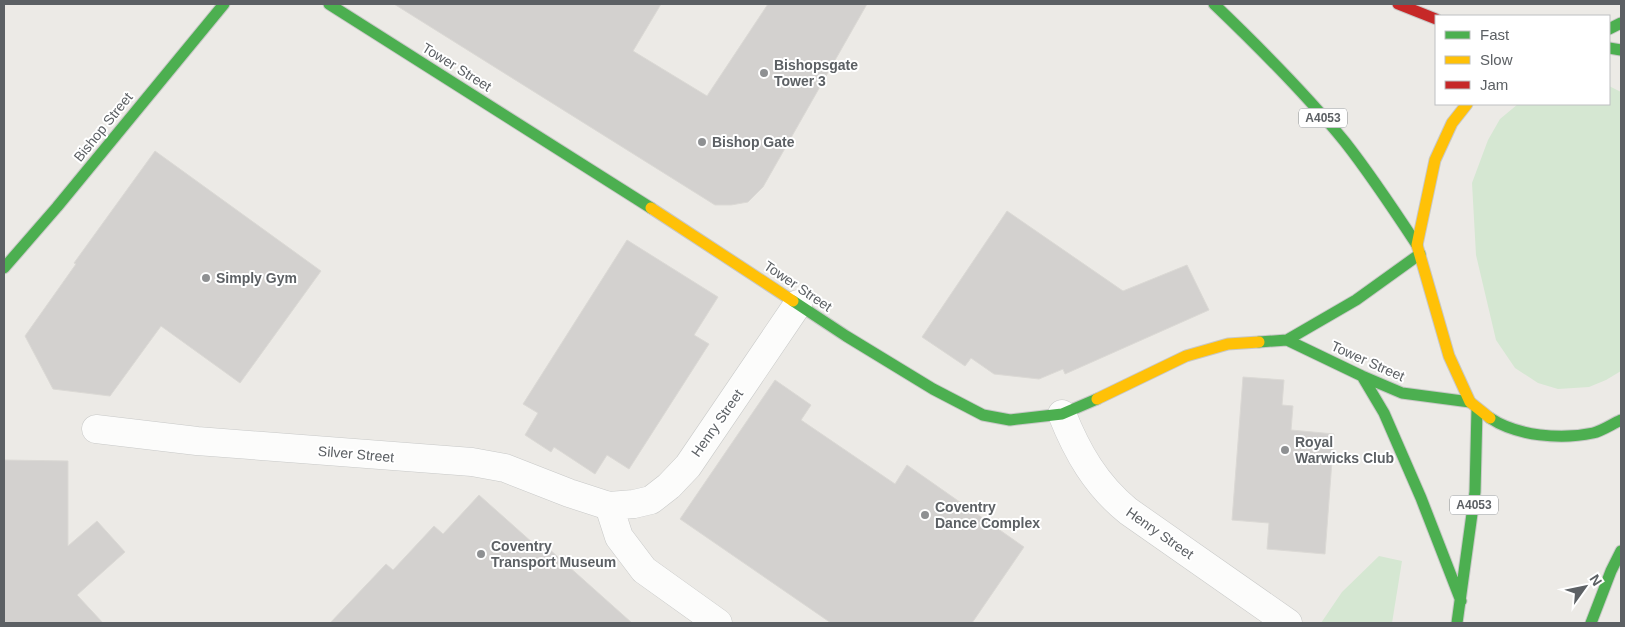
<svg xmlns="http://www.w3.org/2000/svg" width="1625" height="627" viewBox="0 0 1625 627" font-family="Helvetica,sans-serif">
<style>
.green{fill:#d5e7d2}
.building{fill:#d3d1cf;stroke:#dbd9d5}
.lines{fill:none;stroke-linecap:round;stroke-linejoin:round}
.street-casing{stroke:#c8c9c8;stroke-width:29}
.fast-casing{stroke:#c8c8c7;stroke-width:13}
.slow-casing{stroke:#c8c8c7;stroke-width:13}
.jam-casing{stroke:#c8c8c7;stroke-width:13}
.street{stroke:#fcfcfb;stroke-width:28}
.fast{stroke:#4caf50;stroke-width:11}
.slow{stroke:#ffc107;stroke-width:11}
.jam{stroke:#c62828;stroke-width:11}
.poi-dot{fill:#8e9092;stroke:#fff;stroke-width:2}
.labels{text-anchor:middle;stroke-width:4;stroke-linejoin:round;paint-order:stroke}
.shield{fill:#fff;stroke:#8d9092;stroke-width:1}
.shield-label{font-size:12px;font-weight:bold;fill:#5c6064}
.poi-label{font-size:14px;font-weight:bold;fill:#5c6064;stroke:#fff;text-anchor:start}
.street-label{font-size:14px;fill:#5c6064;stroke:#fff}
</style>
<rect width="100%" height="100%" fill="#eceae6"/>
<path class="green" d="M1609,86l12,6v279l-15,9 -17,7 -31,2 -20,-6 -23,-15 -19,-28 -20,-85 -4,-72 16,-43 12,-21 18,-15h91z
M1379,556l23,5 -10,62h-71l21,-31z"/>
<path class="building" d="M394,4h267l-28,47 74,45 61,-92h99l-104,183 -15,15 -17,3h-16z
M155,151l166,120 -81,112 -79,-57 -51,70 -57,-7 -28,-53 51,-72 -2,-1z
M1007,211l116,80 64,-26 22,45 -144,64 -2,-5 -24,10 -45,-5 -23,-16 -6,8 -43,-29z
M627,240l91,57 -24,38 15,9 -80,125 -22,-14 -12,19 -41,-27 -3,5 -26,-17 13,-22 -15,-9z
M1243,377l41,3 -2,25 11,1 -2,24 43,4 -9,120 -58,-5 2,-26 -37,-3z
M775,380l36,25 -10,15 94,64 12,-19 117,82 -52,76h-141l-151,-104z
M4,460l64,1v85l29,-25 28,31 -48,43 26,28h-99z
M479,495l55,49 5,-4 93,83h-302l56,-59 7,6 41,-44 9,8z"/>
<g class="lines">
<g class="street-casing">
<path id="street" d="M1062,414c15,38 34,71 66,97l160,112
M96,429l101,12 275,21 33,6 64,25 40,13 25,-2 17,-4 18,-14 19,-20 110,-162
M609,506l10,31 25,33 74,53"/>
</g>
<g class="fast-casing">
<path id="fast" d="M329,4l322,204
M1214,4c46,44 91,89 131,138 26,33 49,68 72,103
M1609,29l12,-6
M1609,48l12,2
M4,268l53,-61 167,-203
M793,301l53,35 87,53 50,26 27,5 52,-6 35,-15
M1287,340l75,36 40,17 68,9
M1259,342l28,-2 69,-40 64,-46
M1362,376l22,37 37,85 40,103
M1490,418c27,18 71,22 103,15 9,-2 19,-9 28,-13
M1457,623l18,-131 2,-83
M1591,623l20,-52 10,-20"/>
</g>
<g class="slow-casing">
<path id="slow" d="M1467,104l-15,19 -17,37 -18,85 32,111 21,46 20,16
M651,208l142,93
M1097,399l89,-43 42,-12 31,-2"/>
</g>
<g class="jam-casing">
<path id="jam" d="M1398,4l38,15"/>
</g>
<use href="#street" class="street"/>
<use href="#fast" class="fast"/>
<use href="#slow" class="slow"/>
<use href="#jam" class="jam"/>
</g>
<g class="poi-dot">
<circle cx="764" cy="73" r="5"/>
<circle cx="702" cy="142" r="5"/>
<circle cx="206" cy="278" r="5"/>
<circle cx="1285" cy="450" r="5"/>
<circle cx="925" cy="515" r="5"/>
<circle cx="481" cy="554" r="5"/>
</g>
<g class="labels">
<g class="shield">
<rect x="1299" y="108.5" width="48" height="19" rx="4"/>
<rect x="1450" y="495.5" width="48" height="19" rx="4"/>
</g>
<g class="shield-label">
<text x="1323" y="122">A4053</text>
<text x="1474" y="509">A4053</text>
</g>
<g class="poi-label">
<text x="774" y="70">Bishopsgate<tspan x="774" dy="16">Tower 3</tspan></text>
<text x="712" y="147">Bishop Gate</text>
<text x="216" y="283">Simply Gym</text>
<text x="1295" y="447">Royal<tspan x="1295" dy="16">Warwicks Club</tspan></text>
<text x="935" y="512">Coventry<tspan x="935" dy="16">Dance Complex</tspan></text>
<text x="491" y="551">Coventry<tspan x="491" dy="16">Transport Museum</tspan></text>
</g>
<g class="street-label">
<text transform="translate(457 67) rotate(32)" y="5">Tower Street</text>
<text transform="translate(103 127) rotate(-51)" y="5">Bishop Street</text>
<text transform="translate(798 286) rotate(34)" y="5">Tower Street</text>
<text transform="translate(1368 361) rotate(24)" y="5">Tower Street</text>
<text transform="translate(717 423) rotate(-55)" y="5">Henry Street</text>
<text transform="translate(356 454) rotate(5)" y="5">Silver Street</text>
<text transform="translate(1160 533) rotate(35)" y="5">Henry Street</text>
</g>
</g>
<rect width="1625" height="627" fill="none" stroke="#5c6064" stroke-width="10"/>
<rect x="1435" y="15" width="175" height="90" fill="#ffffff" stroke="#bebfc1"/>
<rect x="1445" y="31" width="25" height="8" fill="#4caf50" stroke="#bebfc1"/>
<text x="1480" y="40" font-size="15" fill="#5c6064">Fast</text>
<rect x="1445" y="56" width="25" height="8" fill="#ffc107" stroke="#bebfc1"/>
<text x="1480" y="65" font-size="15" fill="#5c6064">Slow</text>
<rect x="1445" y="81" width="25" height="8" fill="#c62828" stroke="#bebfc1"/>
<text x="1480" y="90" font-size="15" fill="#5c6064">Jam</text>
<g transform="translate(1585 587) rotate(57)" stroke="#ffffff" stroke-width="4" paint-order="stroke">
<path d="M0-4L9 19L0 12L-9 19Z" fill="#5c6064"/>
<text y="-8" font-size="14" font-weight="bold" text-anchor="middle" fill="#5c6064">N</text>
</g>
</svg>
